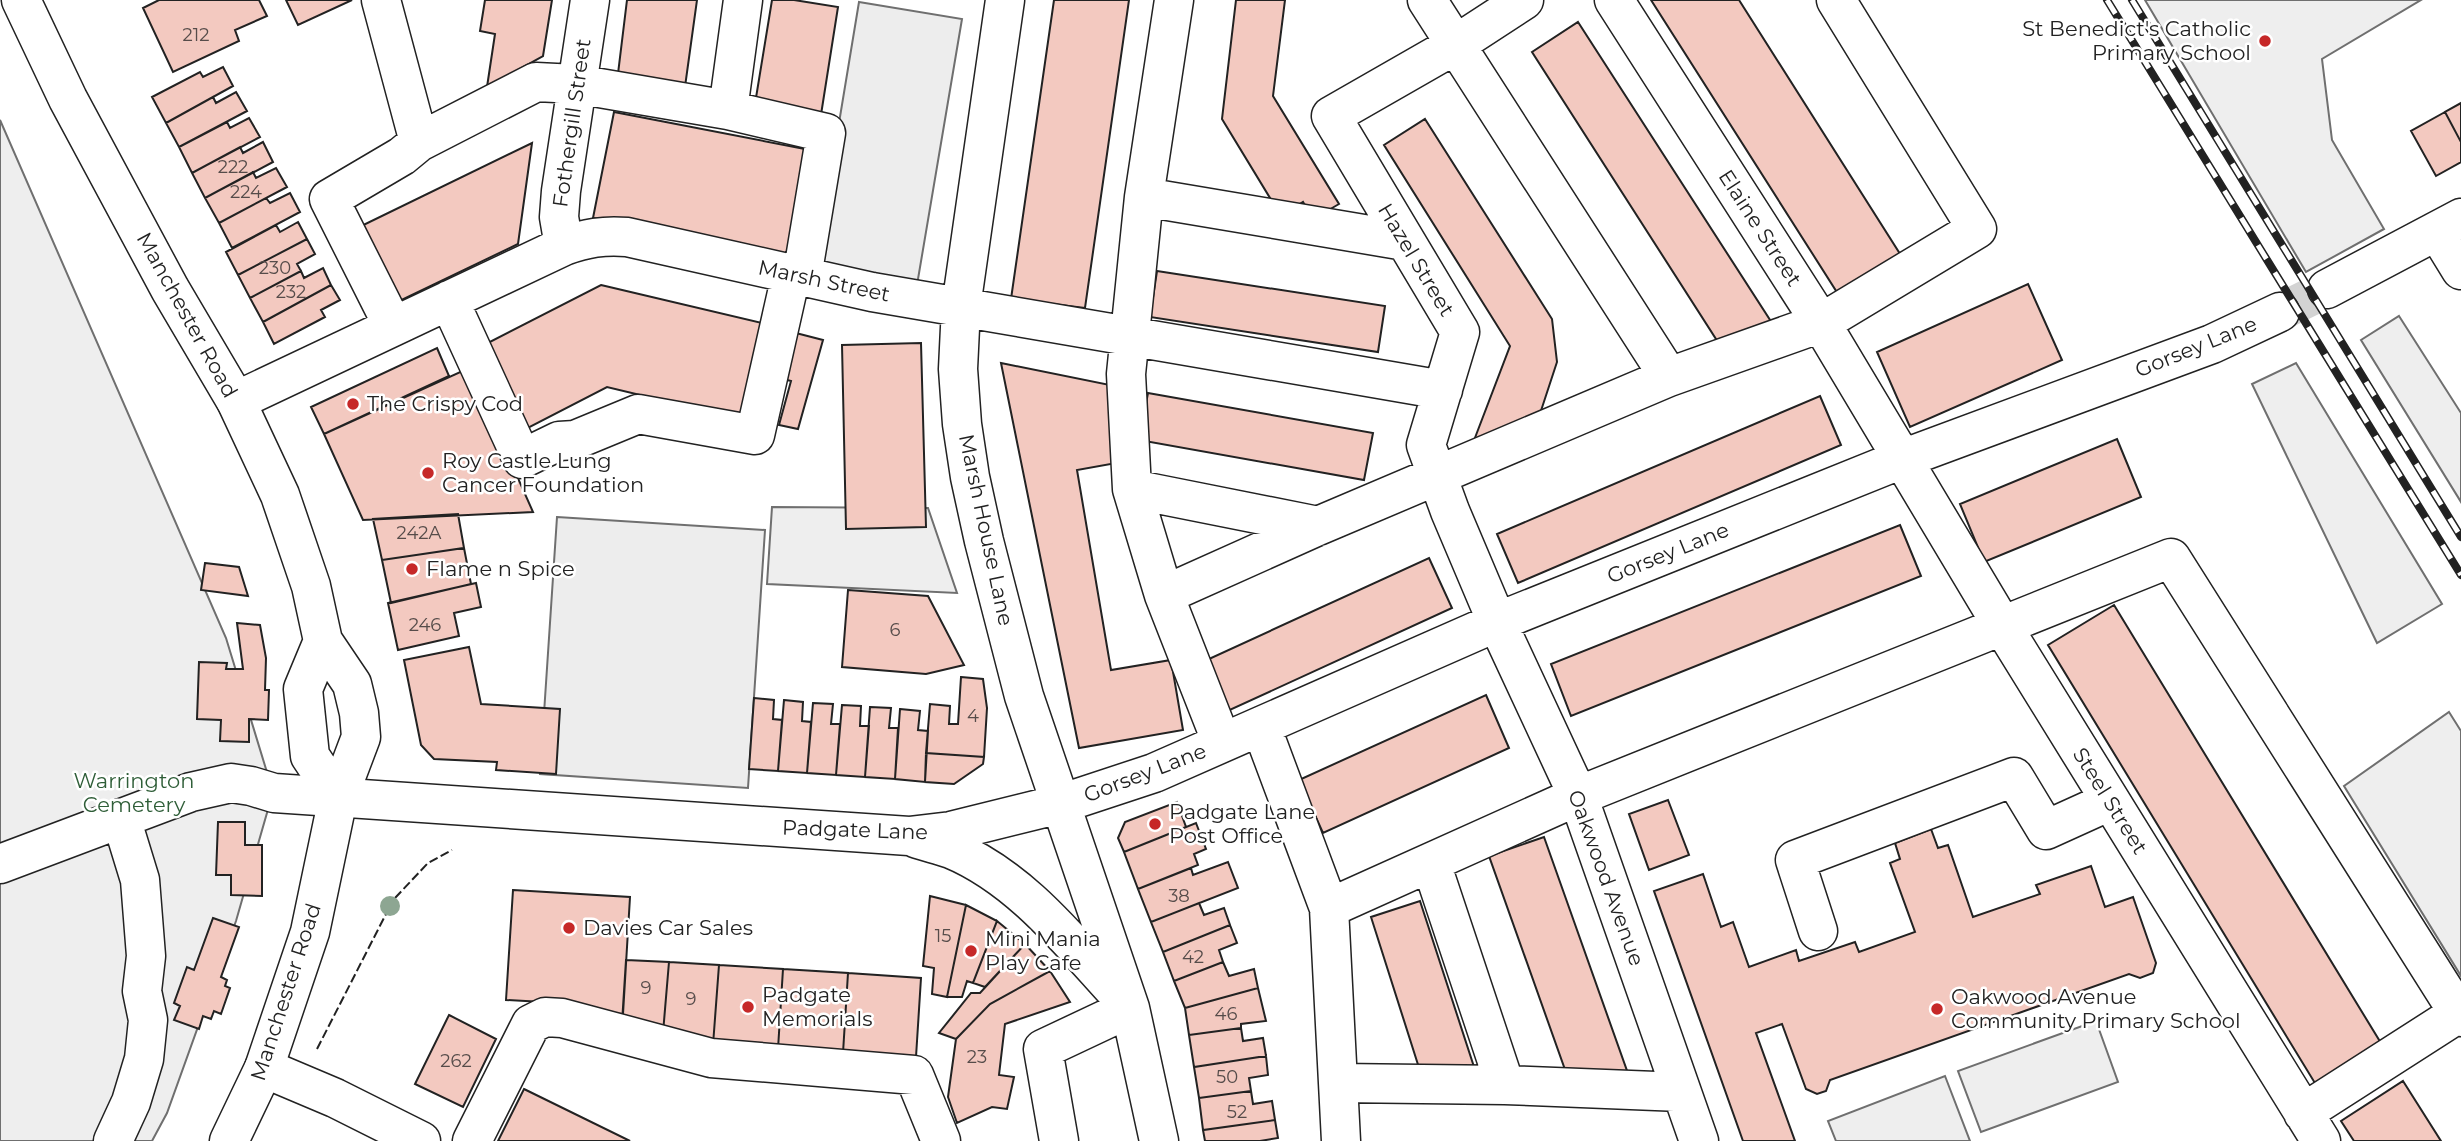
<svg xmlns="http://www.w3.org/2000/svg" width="2461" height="1141" viewBox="0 0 2461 1141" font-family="Montserrat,sans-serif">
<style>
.green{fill:#eee;stroke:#6f6f6f;stroke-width:2}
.parking{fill:#ededed;stroke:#6f6f6f;stroke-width:2}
.building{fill:#f3c9c0;stroke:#222;stroke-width:2}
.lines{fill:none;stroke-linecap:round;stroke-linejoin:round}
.minor-tunnel{stroke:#d3d3d3;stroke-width:38;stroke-dasharray:38 19;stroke-linecap:butt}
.minor-casing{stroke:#222;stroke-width:41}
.major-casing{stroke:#222;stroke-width:41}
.minor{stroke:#fff;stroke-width:38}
.major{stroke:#fff;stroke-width:38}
.rail-casing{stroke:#222;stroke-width:8}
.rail{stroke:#fff;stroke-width:5;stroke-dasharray:16;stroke-linecap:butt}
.fence{stroke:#222;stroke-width:2;stroke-dasharray:9 3.5;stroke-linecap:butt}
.tree{fill:#8da692}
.poi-dot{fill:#c62828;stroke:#fff;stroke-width:2.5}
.labels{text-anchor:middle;stroke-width:5;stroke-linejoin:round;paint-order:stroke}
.number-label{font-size:18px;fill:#564c4a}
.poi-label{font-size:21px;fill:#222;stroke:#fff;text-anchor:start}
.street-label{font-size:21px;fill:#222;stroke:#fff}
.park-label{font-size:21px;fill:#2f5e38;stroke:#fff}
</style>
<rect width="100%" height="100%" fill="#fff"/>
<path class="green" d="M2145,0h276l-99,59 10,81 52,89 -78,43z
M0,120l226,518 47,154 -37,129 -69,192 -15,28h-152z
M2399,316l62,97v89l-100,-162z
M2296,363l146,241 -65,39 -125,-259z
M772,507l156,1 29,85 -190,-9z
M2449,712l12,19v245l-117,-190z
M2096,1021l22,61 -137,50 -23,-61z
M1945,1076l25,65h-134l-8,-20z"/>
<path class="parking" d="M859,2l103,17 -45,266 -102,-17z
M557,517l208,13 -17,258 -208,-14z"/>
<path class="building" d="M159,0h100l8,16 -32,14 4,11 -66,31 -30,-64z
M286,0h66l-54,25z
M485,0h67l-9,56 -56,31 8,-53 -15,-3z
M627,0h70l-13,94 -67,-12z
M772,0h22l44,7 -18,114 -66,-11z
M1054,0h75l-44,308 -74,-9z
M1236,0h49l-12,96 66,108 -26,15 -10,-17 -22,14 -59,-97z
M1651,0h88l163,257 -62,40z
M1578,22l194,301 -47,30 -193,-301z
M223,67l10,19 -67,37 -14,-26 48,-25 3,5z
M236,92l11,19 -68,36 -13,-24 47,-26 3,6z
M2461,103v39l-16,-30z
M614,112l196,38 -21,106 -196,-38z
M2445,112l16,30v20l-25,14 -25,-45z
M249,118l11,19 -68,36 -13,-26 48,-25 3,6z
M1425,119l127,200 5,43 -22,67 -62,14 37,-97 -126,-201z
M263,142l10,20 -68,36 -13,-25 48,-26 3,6z
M532,143l-14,101 -131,63 -36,-76z
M276,168l11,19 -68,36 -14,-25 48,-26 3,6z
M290,193l10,19 -68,36 -13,-25 47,-25 4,5z
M298,222l9,17 -69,36 -12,-23 50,-27 4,7z
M307,239l8,15 -18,10 4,7 -51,27 -12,-23z
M323,268l8,17 -68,37 -13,-24 51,-27 3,7z
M1157,271l228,35 -7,46 -228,-35z
M2028,284l34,76 -152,67 -33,-75z
M331,285l9,15 -19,10 4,7 -51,27 -11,-22z
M601,285l174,41 -22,96 -146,-35 -85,44 -42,-84z
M792,332l31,8 -25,89 -19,-4 12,-44 -12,-3z
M921,343l5,184 -80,2 -4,-184z
M437,348l12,28 -125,58 -13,-27z
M1001,363l109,22 12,77 -45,8 34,200 60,-10 12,70 -104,18z
M469,368l64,144 -170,8 -39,-86z
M1148,393l225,40 -9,47 -225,-40z
M1820,396l21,49 -323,138 -21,-49z
M2117,439l24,58 -157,65 -24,-58z
M458,514l6,34 -82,12 -9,-41z
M1900,525l21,51 -350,140 -20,-52z
M464,548l7,36 -80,19 -9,-43z
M1429,558l23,50 -231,106 -23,-50z
M205,563l34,4 9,29 -47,-6z
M476,583l5,24 -27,6 5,23 -61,14 -10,-47z
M848,590l80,6 36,69 -38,9 -84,-7z
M2114,605l273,448 -66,40 -273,-448z
M237,623l23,2 6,33 -1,32h4l-1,30 -19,-1v23l-29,-1 1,-21 -24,-1 2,-57 28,1 -1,6h17z
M469,647l12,57 79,5 -4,65 -60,-4 1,-8 -63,-3 -13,-14 -17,-85z
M961,677l22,2 4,29 -3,49 -58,-4 4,-49 20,2 -1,18h9z
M1486,695l23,53 -186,85 -24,-53z
M754,698l20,2 -1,19 9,1 -4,51 -29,-2z
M784,700l19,2 -1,19 9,1 -4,51 -29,-2z
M813,703l20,1 -2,20h9l-4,51 -29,-2z
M842,705l19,1 -1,20h9l-4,51 -29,-2z
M870,707l21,1 -2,20h9l-3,51 -30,-2z
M900,709l20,2 -2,19 10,1 -3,51 -30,-3z
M926,753l58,4 -1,7 -29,20 -29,-2z
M1668,800l21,55 -40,15 -20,-56z
M1177,802l9,25 -62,25 -6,-14 7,-16z
M218,822h27v23h17v51l-31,-1v-20h-15z
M1196,823l10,26 -12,5 4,11 -60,24 -14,-37z
M1931,829l7,19 10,-3 25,72 67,-23 -4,-9 55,-19 14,41 28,-10 23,66 -3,10 -13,5 -11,-4 -299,106 -4,11 -9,3 -11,-5 -24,-65 -26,9 39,108h-52l-89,-250 49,-17 18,53 12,-5 16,45 47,-17 3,11 56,-19 4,10 56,-20 -25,-69 10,-4 -5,-16z
M1544,837l87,245 -63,-4 -79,-222z
M1228,862l10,26 -87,34 -13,-33 53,-21 2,7z
M513,890l117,7 -7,117 -63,-4v-7l-54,-3z
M930,896l36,9 -19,92 -15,-3 2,-26 -11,-2z
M1420,901l56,172 -55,1 -50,-157z
M1199,903l5,12 20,-7 6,17 -67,27 -12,-30z
M966,905l31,16 -24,62 -6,-2 -5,16h-15z
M213,918l26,9 -18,50 6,3 -2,6 5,2 -9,26 -7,-3 -3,8 -8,-3 -4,13 -25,-9 6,-14 -6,-3 13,-36 7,3z
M997,921l28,23 -40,43 -12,-4z
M1230,925l7,18 -18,7 4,12 -49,19 -11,-29z
M1025,944l25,27 -60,33 -34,35 -17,-6 32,-40h9z
M626,960l43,2 -6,71 -41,-10z
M669,962l50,3 -6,80 -50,-12z
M1223,962l6,14 25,-7 4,19 -73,20 -11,-27z
M719,965l64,4 -5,80 -65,-4z
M783,969l65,4 -5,80 -65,-4z
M1050,971l20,31 -65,22 -6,51 15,2 -7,32 -15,-2 -35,16 -9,-26 8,-58 34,-35z
M848,973l73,5 -5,79 -73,-4z
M1258,988l8,33 -25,3v4l-52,7 -4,-27z
M449,1015l47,24 -33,68 -48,-23z
M1241,1028l2,13 20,-3 3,18 -72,11 -5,-32z
M1266,1056l2,19 -19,3 2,13 -52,7 -5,-31z
M2403,1081l38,60h-87l-13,-20z
M524,1089l106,52h-132z
M1251,1091l2,13 19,-3 3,19 -72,10 -4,-32z
M1275,1120l3,18 -18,3h-55l-2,-11z"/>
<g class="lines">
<path class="minor-tunnel" d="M2280,312l47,-23"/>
<g class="minor-casing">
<path id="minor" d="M381,0l38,142
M1005,0l-44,307 -3,62 4,55 8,53 14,64 40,155 106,312 29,133
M1174,0l-30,197 -18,177 6,115 32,106 58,148
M1427,0l242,377
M1524,0l-69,45 -124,71 129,216 -34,113 24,66 47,111 81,174 121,345
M1614,0l207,323 182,304 318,514
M728,110l15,-110
M1144,197l261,44
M2437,231l24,39
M564,246l-5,-29 2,-26 29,-191
M2327,289l134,-71
M449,300l73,159 37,-18 16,-1 63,-26 117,21 36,-160
M393,326l-64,-127 73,-43 17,-14 117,-60 40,2 152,26 98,23 -24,144
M236,401l328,-155c22,-8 40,-11 63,-9l245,55 571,98
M1132,489l186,37
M1164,595l154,-69 351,-149 152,-54 156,-94 -141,-229
M1261,726l68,182 12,233
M915,838c12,4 24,7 36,11 70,29 120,94 170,148
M1431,863l74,222
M0,864l191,-72 40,-9 20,3 23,7 635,43 42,-5 109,-27 94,-31 343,-151 405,-163 310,-115 68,-32
M1329,908l249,-112 593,-238 290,459
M1818,931l-23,-71 219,-83 32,53 64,-29
M264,1068l71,30 86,43
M1339,1083l166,2 176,7
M2303,1113l156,-100
M113,1141l18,-39 13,-43 4,-39 -6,-29 4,-35 -6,-76 -19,-62
M472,1141l59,-117 14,-7 17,1 149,40 203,17 27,66
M1059,1141l-16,-92 87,-41"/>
</g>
<g class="major-casing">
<path id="major" d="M21,0l47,99 102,190 66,112 44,94 31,91 12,55 29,43 7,29 2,24 -23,61 -28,134 -46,136 -35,73
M323,641l-20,48 7,67 28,42"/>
</g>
<use href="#minor" class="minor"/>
<use href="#major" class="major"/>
<g class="rail-casing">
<path id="rail" d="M2107,0l354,575
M2132,0l329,537"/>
</g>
<use href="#rail" class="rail"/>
<path class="fence" d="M395,898l33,-35 24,-13
M317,1049l69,-135"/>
</g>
<circle class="tree" cx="390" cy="906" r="10"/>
<g class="poi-dot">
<circle cx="2265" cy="41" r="7"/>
<circle cx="353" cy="404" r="7"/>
<circle cx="428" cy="473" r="7"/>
<circle cx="412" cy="569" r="7"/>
<circle cx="1155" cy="824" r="7"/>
<circle cx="569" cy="928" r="7"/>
<circle cx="971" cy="951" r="7"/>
<circle cx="748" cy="1007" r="7"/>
<circle cx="1937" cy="1009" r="7"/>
</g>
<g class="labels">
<g class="number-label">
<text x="196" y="41">212</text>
<text x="233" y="173">222</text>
<text x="246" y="198">224</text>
<text x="275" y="274">230</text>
<text x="291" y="298">232</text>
<text x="419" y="539">242A</text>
<text x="425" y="631">246</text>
<text x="895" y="636">6</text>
<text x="973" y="722">4</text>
<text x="1179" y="902">38</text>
<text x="943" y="942">15</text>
<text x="1193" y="963">42</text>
<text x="646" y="994">9</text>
<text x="691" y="1005">9</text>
<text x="1226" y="1020">46</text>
<text x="977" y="1063">23</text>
<text x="456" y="1067">262</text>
<text x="1227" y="1083">50</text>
<text x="1237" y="1118">52</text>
</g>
<g class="poi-label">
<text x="2251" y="36" text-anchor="end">St Benedict's Catholic<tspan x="2251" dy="24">Primary School</tspan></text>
<text x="367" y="411">The Crispy Cod</text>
<text x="442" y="468">Roy Castle Lung<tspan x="442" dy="24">Cancer Foundation</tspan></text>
<text x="426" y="576">Flame n Spice</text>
<text x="1169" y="819">Padgate Lane<tspan x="1169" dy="24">Post Office</tspan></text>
<text x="583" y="935">Davies Car Sales</text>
<text x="985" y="946">Mini Mania<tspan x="985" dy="24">Play Cafe</tspan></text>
<text x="762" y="1002">Padgate<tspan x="762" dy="24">Memorials</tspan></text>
<text x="1951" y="1004">Oakwood Avenue<tspan x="1951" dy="24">Community Primary School</tspan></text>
</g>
<g class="street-label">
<text transform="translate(572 123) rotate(-82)" y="7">Fothergill Street</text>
<text transform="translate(1760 228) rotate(57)" y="7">Elaine Street</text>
<text transform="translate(1416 260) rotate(59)" y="7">Hazel Street</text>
<text transform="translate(824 281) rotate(12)" y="7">Marsh Street</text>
<text transform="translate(187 315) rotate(61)" y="7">Manchester Road</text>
<text transform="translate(2196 347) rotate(-22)" y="7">Gorsey Lane</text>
<text transform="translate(986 530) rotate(78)" y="7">Marsh House Lane</text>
<text transform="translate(1668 553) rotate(-22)" y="7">Gorsey Lane</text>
<text transform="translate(1145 773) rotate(-21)" y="7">Gorsey Lane</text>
<text transform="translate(2110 801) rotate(58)" y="7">Steel Street</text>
<text transform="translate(855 830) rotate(2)" y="7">Padgate Lane</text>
<text transform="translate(1606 878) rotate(70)" y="7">Oakwood Avenue</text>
<text transform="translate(286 992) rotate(-72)" y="7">Manchester Road</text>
</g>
<g class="park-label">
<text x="134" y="788">Warrington<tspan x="134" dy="24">Cemetery</tspan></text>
</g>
</g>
</svg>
